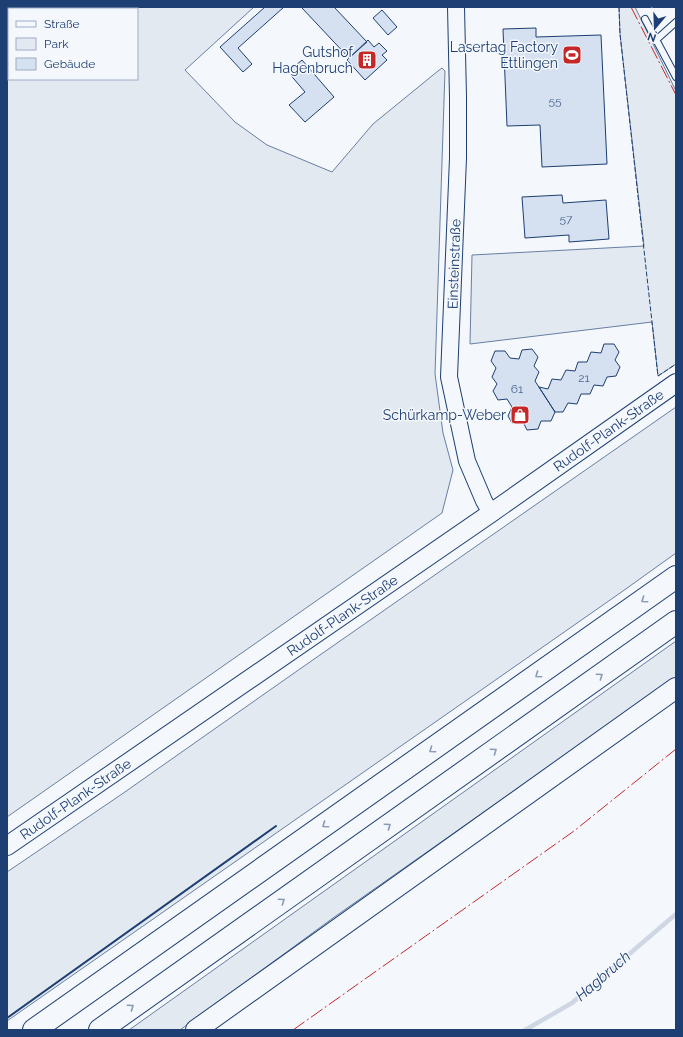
<svg xmlns="http://www.w3.org/2000/svg" width="683" height="1037" viewBox="0 0 683 1037" font-family="Raleway,sans-serif">
<style>
.green{fill:#e3e9f0;stroke:#687fa3;fill-rule:evenodd}
.lines{fill:none;stroke-linecap:round;stroke-linejoin:round}
.stream{stroke:#cfd7e4;stroke-width:4.5}
.building{fill:#d5e0f0;stroke:#1d3f73}
.service-casing{stroke:#1d3f73;stroke-width:8}
.tertiary-casing{stroke:#1d3f73;stroke-width:18}
.secondary-casing{stroke:#1d3f73;stroke-width:20}
.primary-casing{stroke:#1d3f73;stroke-width:22}
.motorway-casing{stroke:#1d3f73;stroke-width:24}
.service{stroke:#f4f7fb;stroke-width:6}
.tertiary{stroke:#f4f7fb;stroke-width:16}
.secondary{stroke:#f4f7fb;stroke-width:18}
.primary{stroke:#f4f7fb;stroke-width:20}
.motorway{stroke:#f4f7fb;stroke-width:22}
.fence{stroke:#1d3f73;stroke-width:1;stroke-dasharray:5 2;stroke-linecap:butt}
.wall{stroke:#1d3f73;stroke-width:2}
.power{stroke:#c62828;stroke-width:1;stroke-dasharray:14 3 2 3;stroke-linecap:butt}
.oneway{stroke:#889bb7}
.labels{text-anchor:middle;stroke-width:3;stroke-linejoin:round;paint-order:stroke}
.number-label{font-size:12px;fill:#4b6792}
.poi-label{font-size:14px;fill:#1d3f73;stroke:#f4f7fb;text-anchor:end}
.street-label{font-size:14px;fill:#1d3f73;stroke:#f4f7fb}
.water-label{font-size:15px;font-style:italic;fill:#1d3f73;stroke:#f4f7fb}
</style>
<rect width="100%" height="100%" fill="#f4f7fb"/>
<path class="green" d="M7,7h247l-69,63 50,52 32,23 65,27 41,-48 65,-53 4,-3 3,3 -10,303 8,59 10,37 -11,43 -435,304zM9,9h128v70h-128z
M619,7h16l41,84v273l-18,12 -6,-54 -182,22 2,-89 172,-9 -24,-212z
M676,407v146l-53,38 -616,430v-149l115,-78 175,-123z
M676,641v36l-343,241 -153,112h-51z"/>
<g class="lines">
<path class="stream" d="M525,1030l47,-27 104,-89"/>
</g>
<path class="building" d="M265,7h19l-46,41 14,16 -9,8 -23,-25z
M303,7h31l33,35 -18,16 -47,-50z
M382,10l15,17 -9,8 -15,-17z
M536,28v9l65,-2 6,129 -65,3 -2,-42 -33,1 -4,-97z
M368,40l6,7 5,-4 8,8 -5,4 5,5 -22,20 -18,-20z
M302,60l32,37 -29,25 -16,-17 16,-13 -17,-20z
M562,195l1,8 43,-3 3,39 -40,3v-7l-44,3 -3,-41z
M604,344h10l5,8 -4,8 5,7 -4,9 -9,1 -4,9 -9,-1 -4,9h-9l-4,10 -9,-1 -5,9h-8l-16,-25 9,2 4,-10 9,1 5,-10 9,1 3,-9h9l4,-10 10,1z
M532,349l6,8 -4,9 5,6 -4,9 20,31 -4,9h-10l-3,8 -11,1 -4,-8 -11,1 -4,-7 4,-9 -5,-8 -9,1 -5,-9 4,-7 -5,-7 4,-9 -5,-7 4,-10h10l5,7 9,1 3,-9z"/>
<g class="lines">
<g class="service-casing">
<path id="service" d="M645,19l31,58
M656,40l20,-18"/>
</g>
<g class="tertiary-casing">
<path id="tertiary" d="M456,7l2,90v61l-9,219 18,84 17,40 7,12"/>
</g>
<g class="secondary-casing">
<g id="secondary">
<path id="s1" d="M7,846l484,-333 185,-130"/>
</g>
</g>
<g class="primary-casing">
<path id="primary" d="M196,1030l480,-342"/>
</g>
<g class="motorway-casing">
<path id="motorway" d="M34,1030l642,-453
M100,1030l576,-408"/>
</g>
<use href="#service" class="service"/>
<use href="#tertiary" class="tertiary"/>
<use href="#secondary" class="secondary"/>
<use href="#primary" class="primary"/>
<use href="#motorway" class="motorway"/>
<path class="fence" d="M619,7l1,27 38,342 18,-12"/>
<path class="wall" d="M7,1018l269,-192"/>
<path class="power" d="M631,7l45,88
M293,1030l281,-199 102,-82"/>
</g>
<defs><path id="oneway-chevron" d="M-2-3.5L2.5 0L-2 3.5" fill="none" stroke-width="1.6" stroke-linecap="round" stroke-linejoin="round"/></defs>
<g class="oneway">
<use href="#oneway-chevron" transform="translate(644 600) rotate(145)"/>
<use href="#oneway-chevron" transform="translate(538 675) rotate(145)"/>
<use href="#oneway-chevron" transform="translate(600 676) rotate(-35)"/>
<use href="#oneway-chevron" transform="translate(432 750) rotate(145)"/>
<use href="#oneway-chevron" transform="translate(494 751) rotate(-35)"/>
<use href="#oneway-chevron" transform="translate(325 825) rotate(145)"/>
<use href="#oneway-chevron" transform="translate(388 826) rotate(-35)"/>
<use href="#oneway-chevron" transform="translate(282 901) rotate(-35)"/>
<use href="#oneway-chevron" transform="translate(131 1007) rotate(-35)"/>
</g>
<defs>
<g id="stadium-square" transform="scale(1)"><rect x="-9" y="-9" width="18" height="18" rx="4" fill="#c62828" stroke="#f4f7fb"/><path d="M0-5a6.5 5 0 1 0 0 10a6.5 5 0 1 0 0-10ZM-3.5-1.8h7v3.6h-7Z" fill="#fff"/></g>
<g id="building-square" transform="scale(1)"><rect x="-9" y="-9" width="18" height="18" rx="4" fill="#c62828" stroke="#f4f7fb"/><path d="M-4-6H4V6H1V3H-1V6H-4ZM-2.5-4.3h1.7v1.8h-1.7ZM.8-4.3h1.7v1.8H.8ZM-2.5-1h1.7V.8h-1.7ZM.8-1h1.7V.8H.8Z" fill="#fff"/></g>
<g id="shop-square" transform="scale(1)"><rect x="-9" y="-9" width="18" height="18" rx="4" fill="#c62828" stroke="#f4f7fb"/><path d="M-5-2.5h2.3a2.7 3.5 0 0 1 5.4 0H5L5.5 6h-11ZM-1.5-2.5h3a1.5 2.3 0 0 0-3 0Z" fill="#fff"/></g>
</defs>
<g fill-rule="evenodd">
<use href="#stadium-square" x="572" y="55"/>
<use href="#building-square" x="367" y="60"/>
<use href="#shop-square" x="520" y="415"/>
</g>
<g class="labels">
<g class="number-label">
<text x="555" y="105">55</text>
<text x="566" y="223">57</text>
<text x="584" y="382">21</text>
<text x="517" y="393">61</text>
</g>
<g class="poi-label">
<text x="558" y="52">Lasertag Factory<tspan x="558" dy="16">Ettlingen</tspan></text>
<text x="353" y="57">Gutshof<tspan x="353" dy="16">Hagenbruch</tspan></text>
<text x="506" y="420">Schürkamp-Weber</text>
</g>
<g class="street-label">
<text transform="translate(454 264) rotate(-88)" y="5">Einsteinstraße</text>
<text dy="5" stroke="none"><textPath href="#s1" startOffset="731">Rudolf-Plank-Straße</textPath></text>
<text dy="5" stroke="none"><textPath href="#s1" startOffset="407">Rudolf-Plank-Straße</textPath></text>
<text dy="5" stroke="none"><textPath href="#s1" startOffset="83">Rudolf-Plank-Straße</textPath></text>
</g>
<g class="water-label">
<text transform="translate(603 976) rotate(-41)" y="5">Hagbruch</text>
</g>
</g>
<rect width="683" height="1037" fill="none" stroke="#1d3f73" stroke-width="16"/>
<rect x="8" y="8" width="130" height="72" fill="#f4f7fb" stroke="#9eadc5"/>
<rect x="16" y="21" width="20" height="6" fill="#f4f7fb" stroke="#9eadc5"/>
<text x="44" y="28" font-size="12" fill="#1d3f73">Straße</text>
<rect x="16" y="38" width="20" height="12" fill="#e3e9f0" stroke="#9eadc5"/>
<text x="44" y="48" font-size="12" fill="#1d3f73">Park</text>
<rect x="16" y="58" width="20" height="12" fill="#d5e0f0" stroke="#9eadc5"/>
<text x="44" y="68" font-size="12" fill="#1d3f73">Gebäude</text>
<g transform="translate(655 28) rotate(199)" stroke="#f4f7fb" stroke-width="3" paint-order="stroke">
<path d="M0-3L7 15L0 10L-7 15Z" fill="#1d3f73"/>
<text y="-6" font-size="11" font-weight="bold" text-anchor="middle" fill="#1d3f73">N</text>
</g>
</svg>
